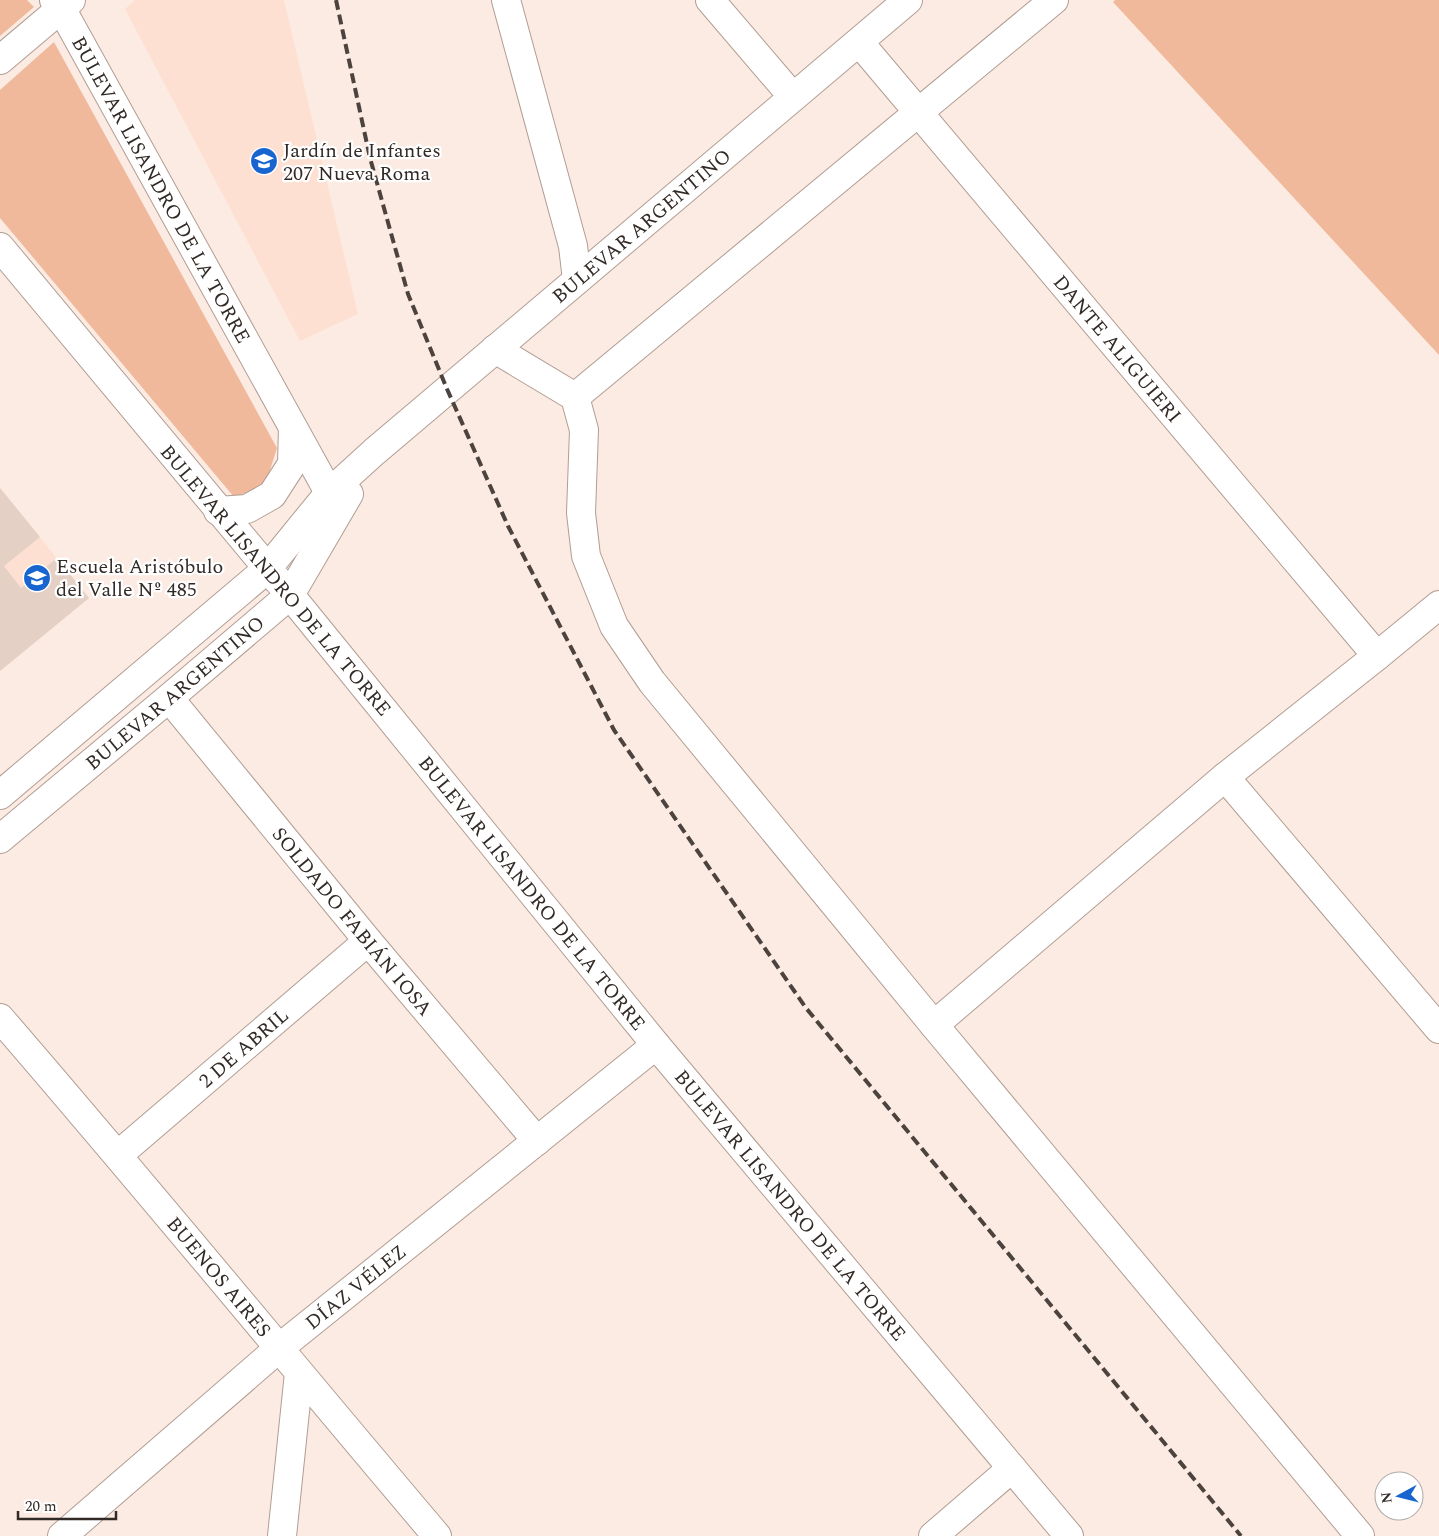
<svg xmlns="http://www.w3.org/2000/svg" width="1439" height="1536" viewBox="0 0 1439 1536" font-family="Spectral,serif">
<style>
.built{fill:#fde0d1}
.green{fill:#f0b99c}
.building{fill:#e5d0c5}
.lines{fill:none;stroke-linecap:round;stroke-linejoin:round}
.minor-casing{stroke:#b19d93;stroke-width:30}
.tertiary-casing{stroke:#b19d93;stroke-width:30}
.secondary-casing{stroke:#b19d93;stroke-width:30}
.minor{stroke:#fff;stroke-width:28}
.tertiary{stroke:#fff;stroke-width:28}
.secondary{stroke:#fff;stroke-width:28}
.rail{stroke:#4c433e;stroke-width:4;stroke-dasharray:10 5;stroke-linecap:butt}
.labels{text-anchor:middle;stroke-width:4.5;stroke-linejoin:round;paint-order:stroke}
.poi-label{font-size:20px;fill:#322a26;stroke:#fff;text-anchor:start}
.street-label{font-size:20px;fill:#322a26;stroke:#fff}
</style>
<rect width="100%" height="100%" fill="#fcebe2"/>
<path class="built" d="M135,0h149l74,314 -58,27 -175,-332z
M0,488l89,110 -89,73z"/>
<path class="green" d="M0,0h27l7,7 -34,29z
M1115,0h324v355l-326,-353z
M54,42l223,406 -12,38 -31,11 -234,-279v-128z"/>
<path class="building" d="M0,488l40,49 -36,29 17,22 36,-30 32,40 -89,73z"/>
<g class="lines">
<g class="minor-casing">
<g id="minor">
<path d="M506,0l67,246 4,34"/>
<path d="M710,0l83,97"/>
<path id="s1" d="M859,42l518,614"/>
<path d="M0,60l71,-60"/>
<path d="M495,349l80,48 9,33 -3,83 5,43 28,70 38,56 282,343 426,511"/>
<path d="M575,397l479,-397"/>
<path id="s2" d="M169,698l199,243 169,200"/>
<path d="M1225,777l214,252"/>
<path d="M934,1025l291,-248 152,-121 62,-51"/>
<path id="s3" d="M118,1155l250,-214"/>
<path id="s4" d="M62,1536l216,-187 378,-304"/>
<path d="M282,1536l17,-163"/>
<path d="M933,1536l79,-68"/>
</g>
</g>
<g class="tertiary-casing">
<g id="tertiary">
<path id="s5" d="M290,595l366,450 413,491"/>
</g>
</g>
<g class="secondary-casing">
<g id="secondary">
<path id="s6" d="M54,0l7,8 276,499"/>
<path d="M0,247l279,335"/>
<path d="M218,511l29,-2 25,-14 20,-31 1,-36"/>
<path id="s7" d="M0,795l267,-226 62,-76 45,-41 534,-452"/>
<path id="s8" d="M0,839l169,-141 121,-103 59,-101"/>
<path id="s9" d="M0,1018c148,171 291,346 437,518"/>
</g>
</g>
<use href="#minor" class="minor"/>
<use href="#tertiary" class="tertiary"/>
<use href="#secondary" class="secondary"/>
<path class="rail" d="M336,0l34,158 38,136 39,95 61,137 106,204 192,278 435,528"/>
</g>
<defs>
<g id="school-disc" transform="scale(1.4375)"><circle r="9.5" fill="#1865d0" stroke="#fff"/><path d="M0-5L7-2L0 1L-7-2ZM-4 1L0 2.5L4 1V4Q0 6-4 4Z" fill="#fff"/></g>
</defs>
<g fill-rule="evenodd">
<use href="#school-disc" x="264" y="161"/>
<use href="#school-disc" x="37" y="578"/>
</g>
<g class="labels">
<g class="poi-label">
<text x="283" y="157">Jardín de Infantes<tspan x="283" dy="23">207 Nueva Roma</tspan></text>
<text x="56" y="573">Escuela Aristóbulo<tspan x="56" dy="23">del Valle Nº 485</tspan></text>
</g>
<g class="street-label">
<text dy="7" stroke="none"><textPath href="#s6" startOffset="218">BULEVAR LISANDRO DE LA TORRE</textPath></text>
<text dy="7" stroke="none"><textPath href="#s7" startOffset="859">BULEVAR ARGENTINO</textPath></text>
<text dy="7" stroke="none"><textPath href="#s1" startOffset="401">DANTE ALIGUIERI</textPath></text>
<text transform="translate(276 580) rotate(50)" y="7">BULEVAR LISANDRO DE LA TORRE</text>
<text dy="7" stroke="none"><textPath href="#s8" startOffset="228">BULEVAR ARGENTINO</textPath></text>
<text dy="7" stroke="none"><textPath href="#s5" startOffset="384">BULEVAR LISANDRO DE LA TORRE</textPath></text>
<text dy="7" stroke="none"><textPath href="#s2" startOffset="289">SOLDADO FABIÁN IOSA</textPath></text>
<text dy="7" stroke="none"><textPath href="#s3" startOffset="165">2 DE ABRIL</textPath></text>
<text dy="7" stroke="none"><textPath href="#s5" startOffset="789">BULEVAR LISANDRO DE LA TORRE</textPath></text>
<text dy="7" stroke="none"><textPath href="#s9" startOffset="339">BUENOS AIRES</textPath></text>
<text dy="7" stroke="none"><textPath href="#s4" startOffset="385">DÍAZ VÉLEZ</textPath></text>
</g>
</g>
<g transform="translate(1399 1496) rotate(263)"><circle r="24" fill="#ffffff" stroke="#adaaa8"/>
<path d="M0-4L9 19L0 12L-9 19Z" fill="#1865d0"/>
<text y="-8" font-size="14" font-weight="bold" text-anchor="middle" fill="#322a26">N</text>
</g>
<path d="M18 1511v8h98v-8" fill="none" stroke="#322a26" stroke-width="2.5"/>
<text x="25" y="1511" font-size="15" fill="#322a26" stroke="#ffffff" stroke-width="4" paint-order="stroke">20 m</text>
</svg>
